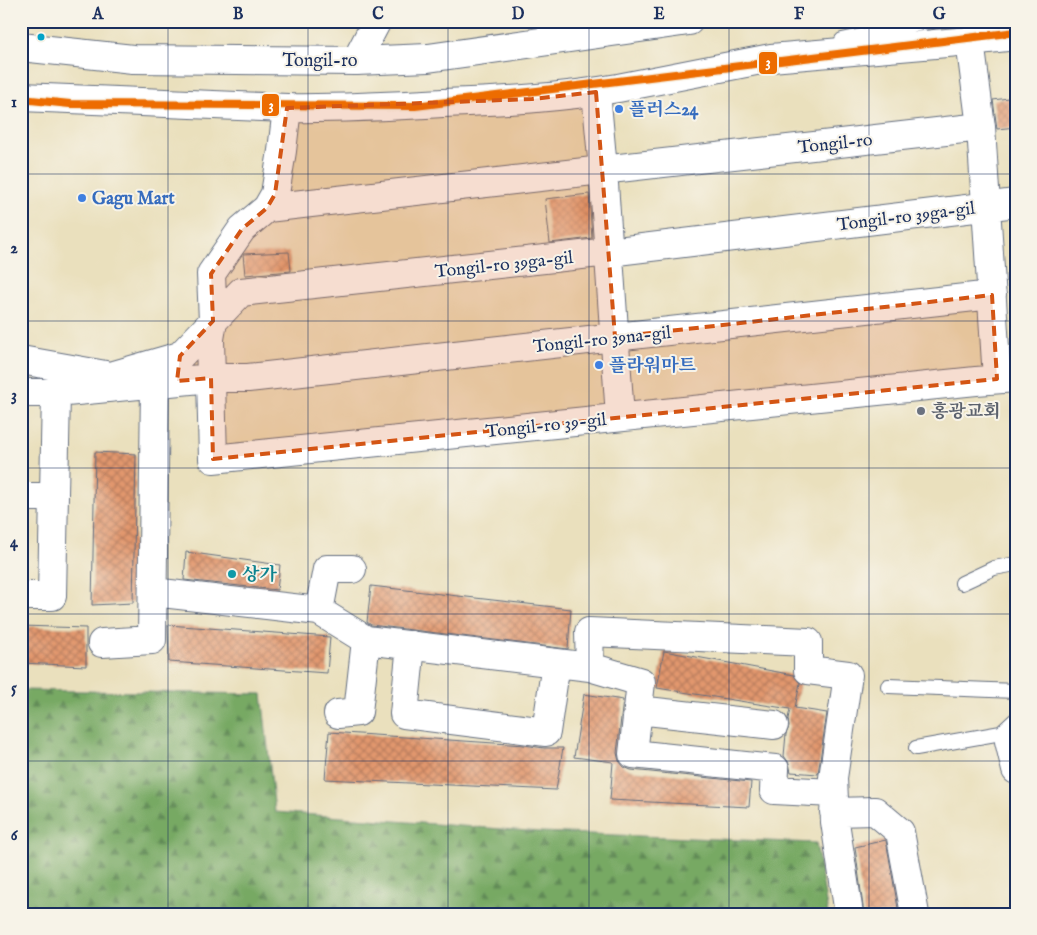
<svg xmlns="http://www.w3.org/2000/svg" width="1037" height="935" viewBox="0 0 1037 935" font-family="'IM FELL English','Noto Serif KR',serif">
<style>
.forest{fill:url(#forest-firs);stroke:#496c61}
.building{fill:url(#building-cross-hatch)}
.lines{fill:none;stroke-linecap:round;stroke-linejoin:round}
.lane-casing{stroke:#636d7f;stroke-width:16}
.street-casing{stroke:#636d7f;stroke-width:30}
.primary-casing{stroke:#636d7f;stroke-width:30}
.lane{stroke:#fff;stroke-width:14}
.street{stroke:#fff;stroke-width:28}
.primary{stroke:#fff;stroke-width:28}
.metro-1-casing{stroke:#f7f3e8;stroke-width:11}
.metro-1{stroke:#ed6c00;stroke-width:8}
.marked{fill:#d45514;fill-opacity:0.2;stroke:#d45514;stroke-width:4;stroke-dasharray:10 6;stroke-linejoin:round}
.grid{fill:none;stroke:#1b2f5e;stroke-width:1;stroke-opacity:0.55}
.bus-dot{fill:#01a3c8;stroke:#f7f3e8;stroke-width:2}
.shop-dot{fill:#3f7fe0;stroke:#f7f3e8;stroke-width:2}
.worship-dot{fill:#6b7280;stroke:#f7f3e8;stroke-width:2}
.culture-dot{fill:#0f9aa8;stroke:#f7f3e8;stroke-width:2}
.labels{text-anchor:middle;stroke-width:4;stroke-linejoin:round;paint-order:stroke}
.street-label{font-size:18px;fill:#1b2f5e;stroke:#f7f3e8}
.shop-label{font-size:18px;font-weight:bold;fill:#366cbe;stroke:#f7f3e8;text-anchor:start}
.worship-label{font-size:18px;font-weight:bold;fill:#5b616d;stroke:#f7f3e8;text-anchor:start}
.culture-label{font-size:18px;font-weight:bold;fill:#0d838f;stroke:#f7f3e8;text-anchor:start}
.line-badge{stroke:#f7f3e8;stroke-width:2}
.badge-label{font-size:14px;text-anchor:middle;font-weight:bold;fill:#fff}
.neatline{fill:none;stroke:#1b2f5e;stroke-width:2}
.grid-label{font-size:16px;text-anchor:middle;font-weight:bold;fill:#1b2f5e}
</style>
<defs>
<pattern id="forest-firs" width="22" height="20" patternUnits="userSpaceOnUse" patternTransform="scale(1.25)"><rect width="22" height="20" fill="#77a964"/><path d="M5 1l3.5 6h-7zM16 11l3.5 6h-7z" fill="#618a56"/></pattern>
<pattern id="building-cross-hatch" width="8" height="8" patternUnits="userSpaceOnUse" patternTransform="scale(1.25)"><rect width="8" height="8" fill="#e2976d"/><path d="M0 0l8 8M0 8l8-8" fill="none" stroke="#b67c5d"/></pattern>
</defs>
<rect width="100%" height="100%" fill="#f7f3e8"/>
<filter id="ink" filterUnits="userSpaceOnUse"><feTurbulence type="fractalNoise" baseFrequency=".02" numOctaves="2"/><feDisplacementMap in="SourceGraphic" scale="10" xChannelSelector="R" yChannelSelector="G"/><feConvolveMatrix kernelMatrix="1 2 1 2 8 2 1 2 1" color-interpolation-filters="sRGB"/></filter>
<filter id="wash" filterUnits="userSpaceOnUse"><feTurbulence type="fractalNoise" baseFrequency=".0096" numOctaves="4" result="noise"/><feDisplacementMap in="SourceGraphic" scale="20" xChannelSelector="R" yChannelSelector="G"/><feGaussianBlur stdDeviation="1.12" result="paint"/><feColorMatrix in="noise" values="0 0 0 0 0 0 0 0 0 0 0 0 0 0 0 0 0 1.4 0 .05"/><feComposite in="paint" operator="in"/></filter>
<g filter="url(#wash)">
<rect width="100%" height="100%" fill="#eae0bd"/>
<path class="forest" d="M21,690l241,4 13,118 266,20 275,11 12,71h-807z"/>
<g id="blocks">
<path class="building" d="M1016,97v30l-19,2 -4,-29z
M589,194l3,44 -42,5 -5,-44z
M289,252l2,19 -46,4 -2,-21z
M95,452l41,2 -3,149 -41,2z
M186,552l94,13 -3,25 -93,-10z
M371,586l200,23 -3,40 -197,-24 -4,-3z
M168,625l162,12 -3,36 -158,-11z
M21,626l65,2v38l-65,-3z
M664,651l130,24 6,8 -5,25 32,5 -9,61 -27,-2 -2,-9 -5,-7 2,-22 3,-7 -1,-8 2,-10 -133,-21z
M584,694l39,6 -6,53 2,8 5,6 7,3 120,12 -2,25 -139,-7 3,-38 -39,-5z
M329,732l195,13 20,3h19l-7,42 -231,-11z
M886,840l13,74h-35l-9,-67z"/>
</g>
</g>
<g filter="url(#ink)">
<use href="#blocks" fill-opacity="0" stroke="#636d7f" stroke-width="1"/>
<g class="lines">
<g class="lane-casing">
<path id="lane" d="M842,40l90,-19
M962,583l32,-15 22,-4
M888,686l128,5
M916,748l85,-15 15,-14"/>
</g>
<g class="street-casing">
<path id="street" d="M970,41l11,86 16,252
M356,61l21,-40
M596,92l7,77 17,248
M287,108l-5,43 -7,43 -8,14 -25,21 -31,45 2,47 -3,18 3,120 763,-78 40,-3
M267,208l714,-81
M21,360l90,16 69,-20 61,-64 368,-40 407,-49
M21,393h35l155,-15h37l744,-83
M21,497h33
M153,592l166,19 8,-42h25
M21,596h31l4,-203
M319,611l47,29 -8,72 -20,2
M366,640l224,27 -1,-35 219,10v28l40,5 -15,103 2,44 14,92
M102,643l50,-3 3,-257
M411,645l-7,69 142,18 10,-69
M590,667l51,15 -8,72 142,15 -1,21 59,3
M638,710l136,15
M1016,735l-7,6 7,29
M834,812l41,-1 25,21 15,82"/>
</g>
<g class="primary-casing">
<path id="primary" d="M21,47l112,12 223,2 72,-3 261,-37
M21,97l266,11c52,1 104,-2 156,-5 59,-2 117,-5 175,-15l153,-30 199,-17 46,-5"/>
</g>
<use href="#lane" class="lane"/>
<use href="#street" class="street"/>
<use href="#primary" class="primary"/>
<g class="metro-1-casing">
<path id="metro-1" d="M21,99l49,5 345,2 601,-74"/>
</g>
<use href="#metro-1" class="metro-1"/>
</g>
</g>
<path class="marked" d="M596,92l19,245 377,-42 5,84 -784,80 -2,-81 -34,3 3,-25 33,-35 -2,-47 31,-45 25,-21 8,-14 12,-86 245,-9z"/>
<path class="grid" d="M168,21v893M308,21v893M448,21v893M589,21v893M729,21v893M869,21v893M21,174h995M21,321h995M21,468h995M21,614h995M21,761h995"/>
<circle class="bus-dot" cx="41" cy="37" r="4.5"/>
<g class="shop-dot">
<circle cx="619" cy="109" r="5"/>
<circle cx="82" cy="198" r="5"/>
<circle cx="599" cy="365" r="5"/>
</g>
<circle class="worship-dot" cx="921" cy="411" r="5"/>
<circle class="culture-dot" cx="232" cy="574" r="5"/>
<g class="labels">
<g class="street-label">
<text x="320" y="66">Tongil-ro</text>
<text transform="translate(835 143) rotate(-6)" y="6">Tongil-ro</text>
<text transform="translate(906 216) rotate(-7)" y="6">Tongil-ro 39ga-gil</text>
<text transform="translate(504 264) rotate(-6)" y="6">Tongil-ro 39ga-gil</text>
<text transform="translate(602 339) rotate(-6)" y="6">Tongil-ro 39na-gil</text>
<text transform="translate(546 425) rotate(-6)" y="6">Tongil-ro 39-gil</text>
</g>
<g class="shop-label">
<text x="629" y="115">플러스24</text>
<text x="92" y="204">Gagu Mart</text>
<text x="609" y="371">플라워마트</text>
</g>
<g class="worship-label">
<text x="931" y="417">홍광교회</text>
</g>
<g class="culture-label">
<text x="242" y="580">상가</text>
</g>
</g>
<g class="line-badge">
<rect x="758" y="51" width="20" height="24" rx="5" fill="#ed6c00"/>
<rect x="261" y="93" width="19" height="24" rx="5" fill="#ed6c00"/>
</g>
<g class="badge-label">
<text x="768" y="67">3</text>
<text x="271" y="110">3</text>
</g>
<rect width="1037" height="935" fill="none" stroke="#f7f3e8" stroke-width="55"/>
<rect x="28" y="28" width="982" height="880" class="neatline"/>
<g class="grid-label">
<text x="98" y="19">A</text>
<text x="238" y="19">B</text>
<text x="378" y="19">C</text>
<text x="518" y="19">D</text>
<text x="659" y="19">E</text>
<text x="799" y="19">F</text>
<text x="939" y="19">G</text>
<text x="14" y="107">1</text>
<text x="14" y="253">2</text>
<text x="14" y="400">3</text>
<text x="14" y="547">4</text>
<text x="14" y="693">5</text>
<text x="14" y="840">6</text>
</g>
</svg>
